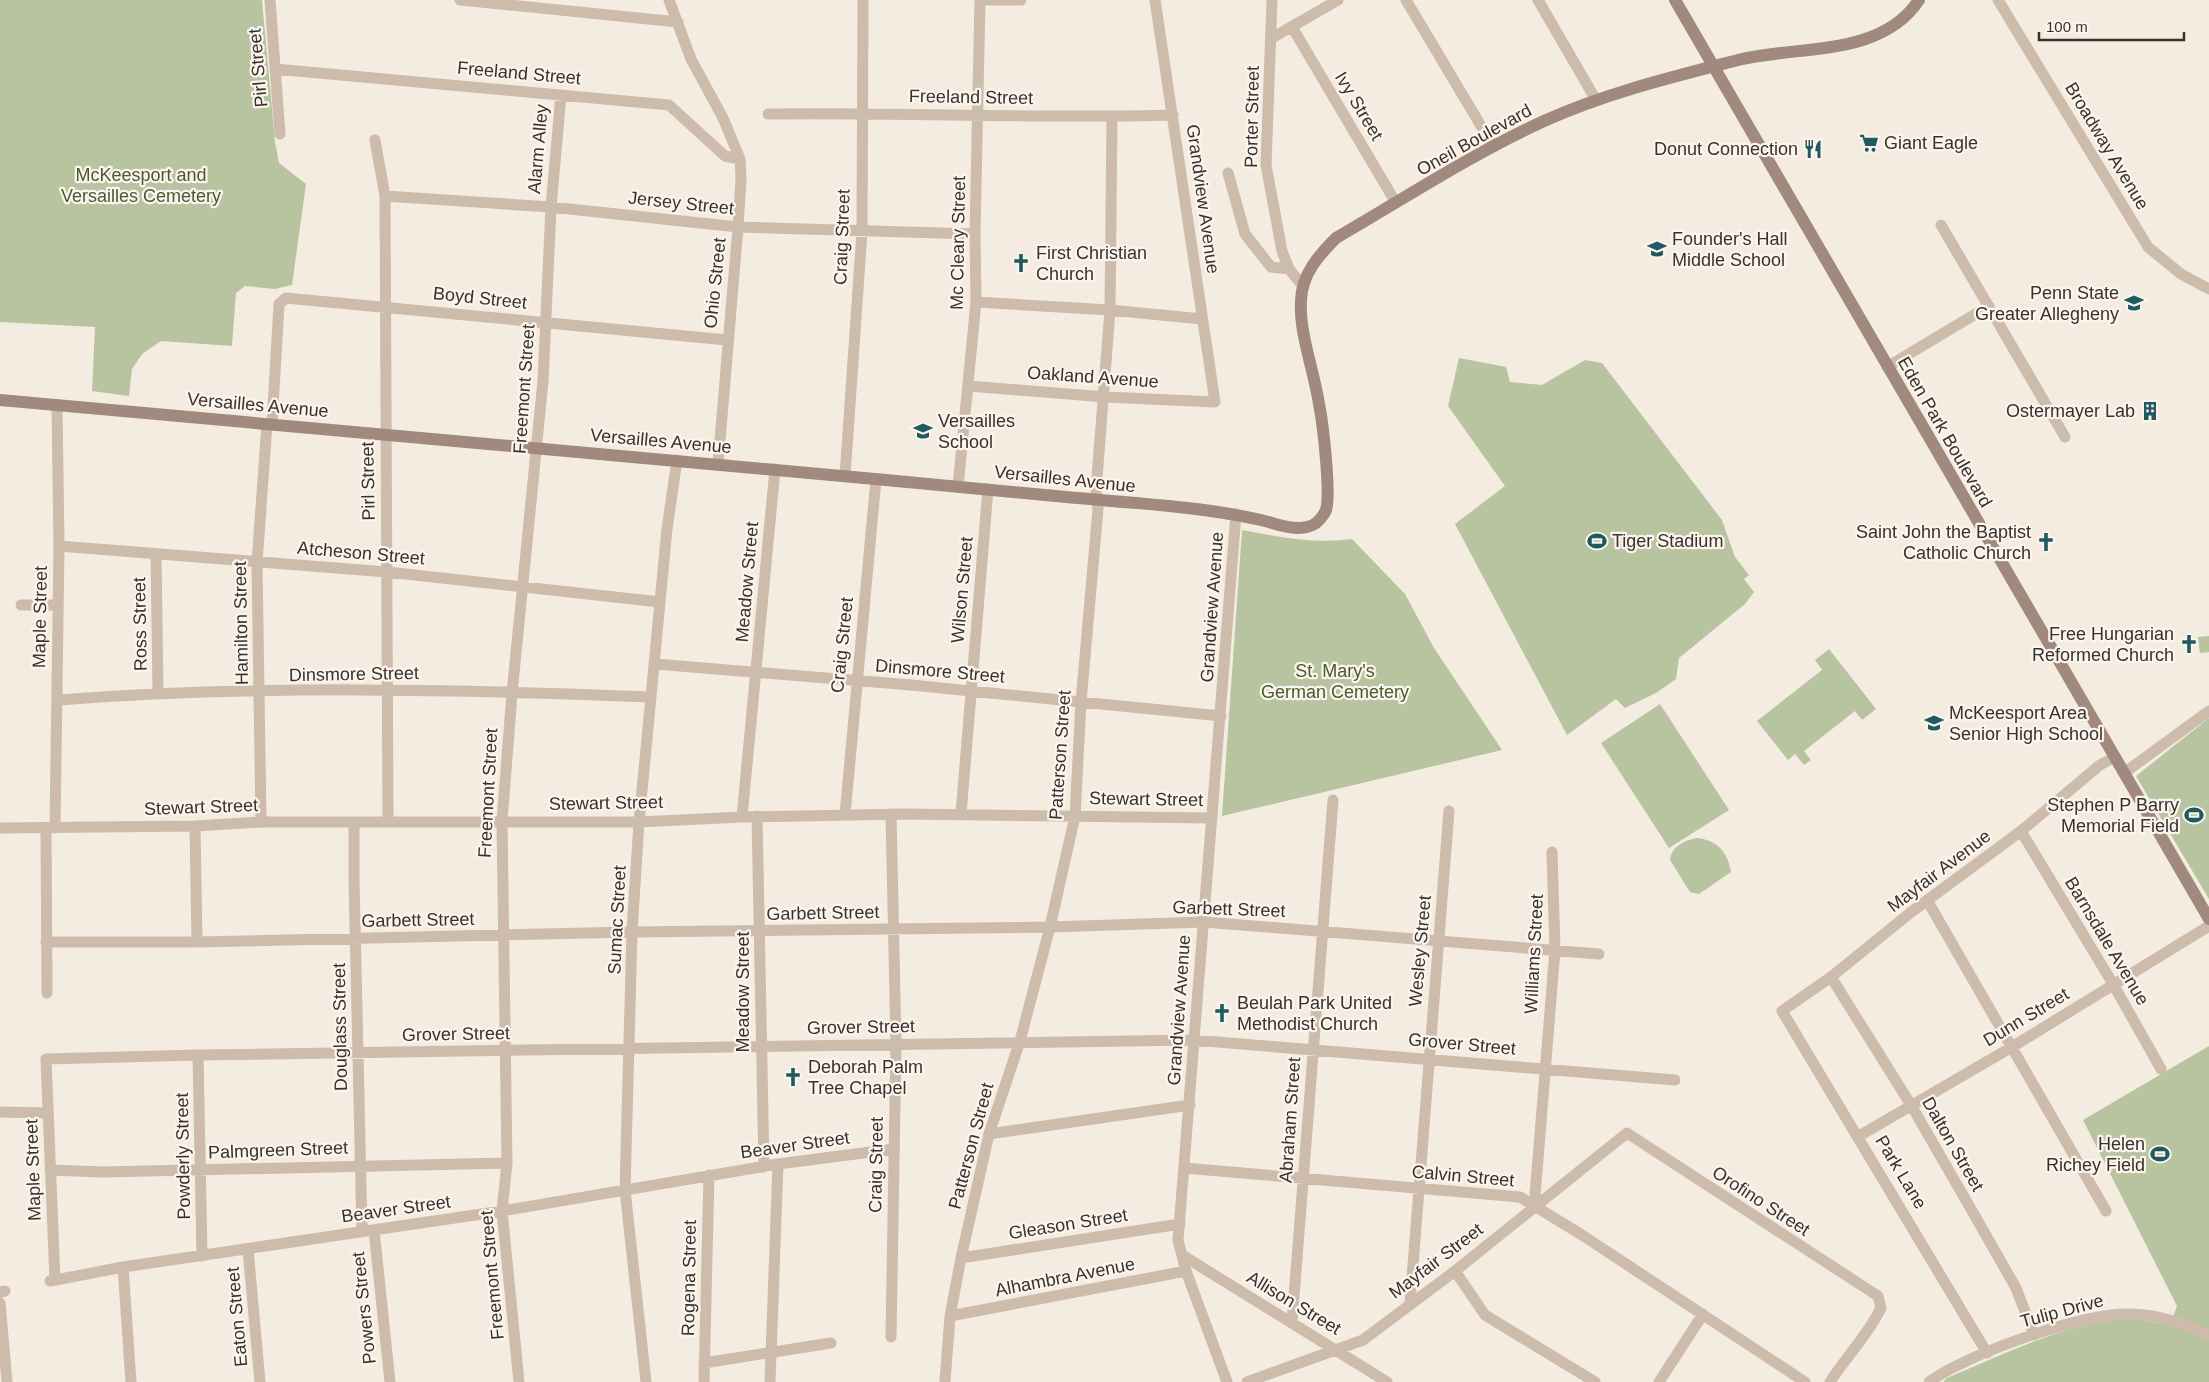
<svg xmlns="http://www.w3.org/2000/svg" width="2209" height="1382" viewBox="0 0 2209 1382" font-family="Arial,sans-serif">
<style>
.green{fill:#b8c4a0}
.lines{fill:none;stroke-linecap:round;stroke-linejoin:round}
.street{stroke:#cdbbac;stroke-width:11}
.secondary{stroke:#a18a7d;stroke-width:12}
.labels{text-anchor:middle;stroke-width:4.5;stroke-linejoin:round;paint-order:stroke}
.street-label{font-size:18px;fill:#3b302b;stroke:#fbf5ee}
.poi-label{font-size:18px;fill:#3b302b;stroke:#fbf5ee;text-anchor:start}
.park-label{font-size:18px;fill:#4a5a2e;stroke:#fbf5ee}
</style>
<rect width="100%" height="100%" fill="#f4ebe1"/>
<path class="green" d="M0,0h262l13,142 4,21 27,21 -14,101 -17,4 -30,-3 -9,7 -4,53 -71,-5 -19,13 -10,15 -3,27 -37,-5 3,-64 -95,-5z
M1459,358l47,9 4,15 32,3 43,-25 17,3 120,157 13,37 14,18 -5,4 10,13 -9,12 -66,54 -3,21 -20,14 -31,15 -9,-9 -49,36 -112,-211 50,-38 -57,-80z
M1242,530c37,7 73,14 110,9l53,55 29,54 68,102 -280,66z
M2209,636v16l-9,1 -2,-16z
M1829,649l47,60 -14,11 -7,-9 -51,40 7,9 -7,5 -9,-11 -7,6 -31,-39 65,-51 -7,-10z
M1660,704l69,106 -60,38 -68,-105z
M2209,718v181l-73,-123z
M1697,838c20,2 31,14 34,34l-32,22 -9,-2 -20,-32c1,-13 15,-20 27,-22z
M2209,1046v336h-266l4,-4c57,-24 116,-54 178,-59 14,-1 31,4 45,6l7,-19 -94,-186z"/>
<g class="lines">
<path class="street" d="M270,0l10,134
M460,0l218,22
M669,0l22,59 32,59 17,41 1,19 -3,49 -20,237
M980,0h41
M1272,0l-6,165 16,86 7,18 14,17
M1406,0l87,146
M1538,0l58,100
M1998,0l150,247 33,27 28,15
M1292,27l104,176
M1272,38l66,-38
M275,69l394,36 56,51 15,3
M768,114c135,-2 270,5 405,1
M375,140l10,56 3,626
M1228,173l17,61 26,33 18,2
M385,196l166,11 187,20 237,7
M1941,225l124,212
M976,302l134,8 92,9
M1887,367l102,-61
M969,386l136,11 110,5 -60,-402
M272,424l7,-120 7,-6 441,42
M845,476l17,-244 1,-232
M958,486l18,-184 -1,-68 5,-234
M59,546l328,26 273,30
M156,554l2,140
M21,605h36
M655,664l256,21 310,31
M58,700c195,-15 397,-11 593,-3
M2124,773l85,-62
M961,814l27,-325
M845,815l31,-336
M757,816l7,351
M742,817l33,-348
M261,822l-4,-259 10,-139
M354,822v58l8,351
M195,826l2,116
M0,828l195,-2 66,-4h378l103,-5 162,-3 308,4
M46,828l1,165
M55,828l4,-282 -2,-141
M2021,831l92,153 48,85
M1927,900l179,311
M46,942h151l435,-10 418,-5 154,-5 395,32
M1831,977l80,128 64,111 41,72 18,47
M198,1055l4,201
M0,1112l48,1
M989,1134l201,-29
M1859,1136l153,-89 197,-121
M1184,1168l336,29 62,38 223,147
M50,1170l53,2 404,-9
M1534,1208l21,-258 -3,-98
M374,1230l16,152
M248,1249l12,133
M1182,1255l205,127
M961,1258l219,-34
M123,1267l8,115
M1455,1271l30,44 110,67
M55,1280l-9,-221 152,-4 995,-15 482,40
M50,1281l73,-14 379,-56 276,-47 116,-15
M0,1292l5,-1
M0,1303l7,79
M1410,1303l39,-492
M950,1316l236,-45
M1292,1322l41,-522
M891,1337l5,-293 -5,-230
M1987,1353l-205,-342 49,-34 79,-64 111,-82 79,-66 15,-8
M704,1363l127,-20
M519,1382l-17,-171 5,-48 -5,-341 10,-129 31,-312 8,-174 10,-112
M646,1382l-21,-192 7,-258 7,-110 21,-220 7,-73 10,-69
M704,1382l5,-207
M770,1382l8,-218
M945,1382l5,-66 11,-58 28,-124 31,-93 30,-114 25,-111 6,-114 17,-193 -2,-18 14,-181 2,-193
M1227,1382l-41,-111 -8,-31 58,-726
M1247,1382l116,-42 92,-69 172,-138 251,163 3,12c-13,27 -35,49 -51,74
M1659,1382l44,-68
M1929,1382c38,-28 153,-69 200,-68 29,0 53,9 80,21"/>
<path class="secondary" d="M1675,0l534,919
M0,400c356,31 711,63 1066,97 65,6 132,9 195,23 17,4 40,14 55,3 4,-3 9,-10 10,-13 5,-17 -3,-86 -7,-106 -5,-34 -20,-70 -18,-104 1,-26 18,-45 35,-62 69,-40 136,-84 208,-117 62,-28 128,-44 194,-61 59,-15 143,-2 181,-60"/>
</g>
<defs>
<g id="supermarket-bare" transform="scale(1.5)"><path d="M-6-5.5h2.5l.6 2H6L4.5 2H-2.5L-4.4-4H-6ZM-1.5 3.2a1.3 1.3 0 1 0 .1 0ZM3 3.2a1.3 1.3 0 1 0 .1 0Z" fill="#1f5a5e" stroke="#fbf5ee" stroke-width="2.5" paint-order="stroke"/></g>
<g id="restaurant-bare" transform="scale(1.5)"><path d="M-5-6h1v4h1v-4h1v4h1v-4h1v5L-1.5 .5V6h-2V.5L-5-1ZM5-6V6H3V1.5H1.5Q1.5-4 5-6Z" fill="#1f5a5e" stroke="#fbf5ee" stroke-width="2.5" paint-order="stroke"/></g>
<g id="school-bare" transform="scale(1.5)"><path d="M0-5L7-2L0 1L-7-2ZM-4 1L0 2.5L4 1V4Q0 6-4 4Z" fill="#1f5a5e" stroke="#fbf5ee" stroke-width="2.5" paint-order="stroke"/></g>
<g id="church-bare" transform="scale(1.5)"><path d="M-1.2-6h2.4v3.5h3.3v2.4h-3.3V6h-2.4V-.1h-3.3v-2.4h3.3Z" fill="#1f5a5e" stroke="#fbf5ee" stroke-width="2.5" paint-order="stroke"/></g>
<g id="university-bare" transform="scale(1.5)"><path d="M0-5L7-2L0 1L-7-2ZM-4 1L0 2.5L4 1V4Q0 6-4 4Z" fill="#1f5a5e" stroke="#fbf5ee" stroke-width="2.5" paint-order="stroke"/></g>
<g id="building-bare" transform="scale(1.5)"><path d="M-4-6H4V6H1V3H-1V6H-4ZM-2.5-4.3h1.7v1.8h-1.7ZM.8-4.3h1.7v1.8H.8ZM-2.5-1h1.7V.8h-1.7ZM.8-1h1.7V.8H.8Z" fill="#1f5a5e" stroke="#fbf5ee" stroke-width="2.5" paint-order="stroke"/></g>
<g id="stadium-bare" transform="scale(1.5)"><path d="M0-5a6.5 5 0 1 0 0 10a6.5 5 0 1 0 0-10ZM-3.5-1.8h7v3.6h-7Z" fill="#1f5a5e" stroke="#fbf5ee" stroke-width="2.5" paint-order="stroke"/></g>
</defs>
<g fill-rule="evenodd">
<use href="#supermarket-bare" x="1869" y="143"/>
<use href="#restaurant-bare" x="1813" y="149"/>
<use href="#school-bare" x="1657" y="249"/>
<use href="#church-bare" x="1021" y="263"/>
<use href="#university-bare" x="2134" y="303"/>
<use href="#building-bare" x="2150" y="411"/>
<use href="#school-bare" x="923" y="431"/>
<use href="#stadium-bare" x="1597" y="541"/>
<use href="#church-bare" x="2046" y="542"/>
<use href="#church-bare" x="2189" y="644"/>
<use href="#school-bare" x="1934" y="723"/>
<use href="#stadium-bare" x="2194" y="815"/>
<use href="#church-bare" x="1222" y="1013"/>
<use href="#church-bare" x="793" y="1077"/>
<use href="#stadium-bare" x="2160" y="1154"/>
</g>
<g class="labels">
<g class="street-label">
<text transform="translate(258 68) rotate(-95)" y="6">Pirl Street</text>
<text transform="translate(519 73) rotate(5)" y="6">Freeland Street</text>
<text transform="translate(971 97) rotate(1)" y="6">Freeland Street</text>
<text transform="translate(1359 106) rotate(59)" y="6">Ivy Street</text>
<text transform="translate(1252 117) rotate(-89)" y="6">Porter Street</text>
<text transform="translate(1474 140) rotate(-29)" y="6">Oneil Boulevard</text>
<text transform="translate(2107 146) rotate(59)" y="6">Broadway Avenue</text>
<text transform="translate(538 149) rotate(-85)" y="6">Alarm Alley</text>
<text transform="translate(1203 199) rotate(82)" y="6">Grandview Avenue</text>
<text transform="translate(681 203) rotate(6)" y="6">Jersey Street</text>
<text transform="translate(842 237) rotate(-88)" y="6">Craig Street</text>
<text transform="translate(958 243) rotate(-89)" y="6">Mc Cleary Street</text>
<text transform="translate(715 283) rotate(-84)" y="6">Ohio Street</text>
<text transform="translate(480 298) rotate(6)" y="6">Boyd Street</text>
<text transform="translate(1093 377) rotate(4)" y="6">Oakland Avenue</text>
<text transform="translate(524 389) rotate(-86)" y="6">Freemont Street</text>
<text transform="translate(258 405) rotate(5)" y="6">Versailles Avenue</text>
<text transform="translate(1945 432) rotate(60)" y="6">Eden Park Boulevard</text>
<text transform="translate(661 441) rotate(5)" y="6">Versailles Avenue</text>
<text transform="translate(1065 479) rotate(6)" y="6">Versailles Avenue</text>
<text transform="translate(368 481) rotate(-91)" y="6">Pirl Street</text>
<text transform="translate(361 553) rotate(5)" y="6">Atcheson Street</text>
<text transform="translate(747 582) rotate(-85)" y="6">Meadow Street</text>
<text transform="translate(962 590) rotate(-85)" y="6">Wilson Street</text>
<text transform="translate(1212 607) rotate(-86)" y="6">Grandview Avenue</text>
<text transform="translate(40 617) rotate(-89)" y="6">Maple Street</text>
<text transform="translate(241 623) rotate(-91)" y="6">Hamilton Street</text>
<text transform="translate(140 624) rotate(-91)" y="6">Ross Street</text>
<text transform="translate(842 645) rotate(-84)" y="6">Craig Street</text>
<text transform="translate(940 671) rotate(5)" y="6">Dinsmore Street</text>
<text transform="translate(354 674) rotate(-1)" y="6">Dinsmore Street</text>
<text transform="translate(1060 755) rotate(-86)" y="6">Patterson Street</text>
<text transform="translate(488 793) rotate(-87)" y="6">Freemont Street</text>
<text transform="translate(1146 799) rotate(1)" y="6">Stewart Street</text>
<text transform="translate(606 803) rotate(-1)" y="6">Stewart Street</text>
<text transform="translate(201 807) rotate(-2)" y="6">Stewart Street</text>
<text transform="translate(1939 871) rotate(-37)" y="6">Mayfair Avenue</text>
<text transform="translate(1229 909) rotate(2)" y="6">Garbett Street</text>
<text transform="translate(823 913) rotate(-1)" y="6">Garbett Street</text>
<text transform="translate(418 920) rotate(-1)" y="6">Garbett Street</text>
<text transform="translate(617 920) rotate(-87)" y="6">Sumac Street</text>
<text transform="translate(2107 941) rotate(59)" y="6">Barnsdale Avenue</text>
<text transform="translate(1420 951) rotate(-85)" y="6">Wesley Street</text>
<text transform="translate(1534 954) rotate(-87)" y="6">Williams Street</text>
<text transform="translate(743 992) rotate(-90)" y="6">Meadow Street</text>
<text transform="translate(1179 1010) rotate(-86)" y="6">Grandview Avenue</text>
<text transform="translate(2026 1017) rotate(-31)" y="6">Dunn Street</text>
<text transform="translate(340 1027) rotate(-91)" y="6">Douglass Street</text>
<text transform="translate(861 1027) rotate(-1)" y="6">Grover Street</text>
<text transform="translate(456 1034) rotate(-1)" y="6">Grover Street</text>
<text transform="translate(1462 1044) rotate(5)" y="6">Grover Street</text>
<text transform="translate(1290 1120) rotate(-86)" y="6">Abraham Street</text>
<text transform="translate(1953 1144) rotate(60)" y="6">Dalton Street</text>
<text transform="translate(795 1145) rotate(-8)" y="6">Beaver Street</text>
<text transform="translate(971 1146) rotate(-75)" y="6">Patterson Street</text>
<text transform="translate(278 1150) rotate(-2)" y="6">Palmgreen Street</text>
<text transform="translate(183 1156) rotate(-91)" y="6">Powderly Street</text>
<text transform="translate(876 1165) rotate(-89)" y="6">Craig Street</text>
<text transform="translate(33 1170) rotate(-92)" y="6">Maple Street</text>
<text transform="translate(1901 1172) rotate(59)" y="6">Park Lane</text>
<text transform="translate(1463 1176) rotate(5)" y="6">Calvin Street</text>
<text transform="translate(1761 1201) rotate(33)" y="6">Orofino Street</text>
<text transform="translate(396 1209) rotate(-8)" y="6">Beaver Street</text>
<text transform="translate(1068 1224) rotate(-9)" y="6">Gleason Street</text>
<text transform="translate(1436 1261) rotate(-37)" y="6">Mayfair Street</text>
<text transform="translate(492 1275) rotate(-95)" y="6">Freemont Street</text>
<text transform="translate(1065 1277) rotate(-11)" y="6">Alhambra Avenue</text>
<text transform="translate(689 1278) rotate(-89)" y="6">Rogena Street</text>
<text transform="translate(1294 1303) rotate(31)" y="6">Allison Street</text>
<text transform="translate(364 1308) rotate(-96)" y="6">Powers Street</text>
<text transform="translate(2062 1311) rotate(-15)" y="6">Tulip Drive</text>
<text transform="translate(237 1317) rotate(-95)" y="6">Eaton Street</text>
</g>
<g class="poi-label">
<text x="1884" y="149">Giant Eagle</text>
<text x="1798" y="155" text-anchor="end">Donut Connection</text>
<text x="1672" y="245">Founder's Hall<tspan x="1672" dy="21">Middle School</tspan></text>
<text x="1036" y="259">First Christian<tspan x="1036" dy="21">Church</tspan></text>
<text x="2119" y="299" text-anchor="end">Penn State<tspan x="2119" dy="21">Greater Allegheny</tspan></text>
<text x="2135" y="417" text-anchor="end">Ostermayer Lab</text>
<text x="938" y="427">Versailles<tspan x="938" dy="21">School</tspan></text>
<text x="2031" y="538" text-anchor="end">Saint John the Baptist<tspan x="2031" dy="21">Catholic Church</tspan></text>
<text x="1612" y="547">Tiger Stadium</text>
<text x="2174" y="640" text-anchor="end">Free Hungarian<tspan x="2174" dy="21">Reformed Church</tspan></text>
<text x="1949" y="719">McKeesport Area<tspan x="1949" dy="21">Senior High School</tspan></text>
<text x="2179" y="811" text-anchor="end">Stephen P Barry<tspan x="2179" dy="21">Memorial Field</tspan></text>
<text x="1237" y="1009">Beulah Park United<tspan x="1237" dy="21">Methodist Church</tspan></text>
<text x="808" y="1073">Deborah Palm<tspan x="808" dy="21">Tree Chapel</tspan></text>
<text x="2145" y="1150" text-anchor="end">Helen<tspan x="2145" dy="21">Richey Field</tspan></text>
</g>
<g class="park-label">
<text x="141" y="181">McKeesport and<tspan x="141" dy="21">Versailles Cemetery</tspan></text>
<text x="1335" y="677">St. Mary's<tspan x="1335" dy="21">German Cemetery</tspan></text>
</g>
</g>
<path d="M2039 32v8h145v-8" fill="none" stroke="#3b302b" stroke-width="2.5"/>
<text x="2046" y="32" font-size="15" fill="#3b302b" stroke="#fbf5ee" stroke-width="4" paint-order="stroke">100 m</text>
</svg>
